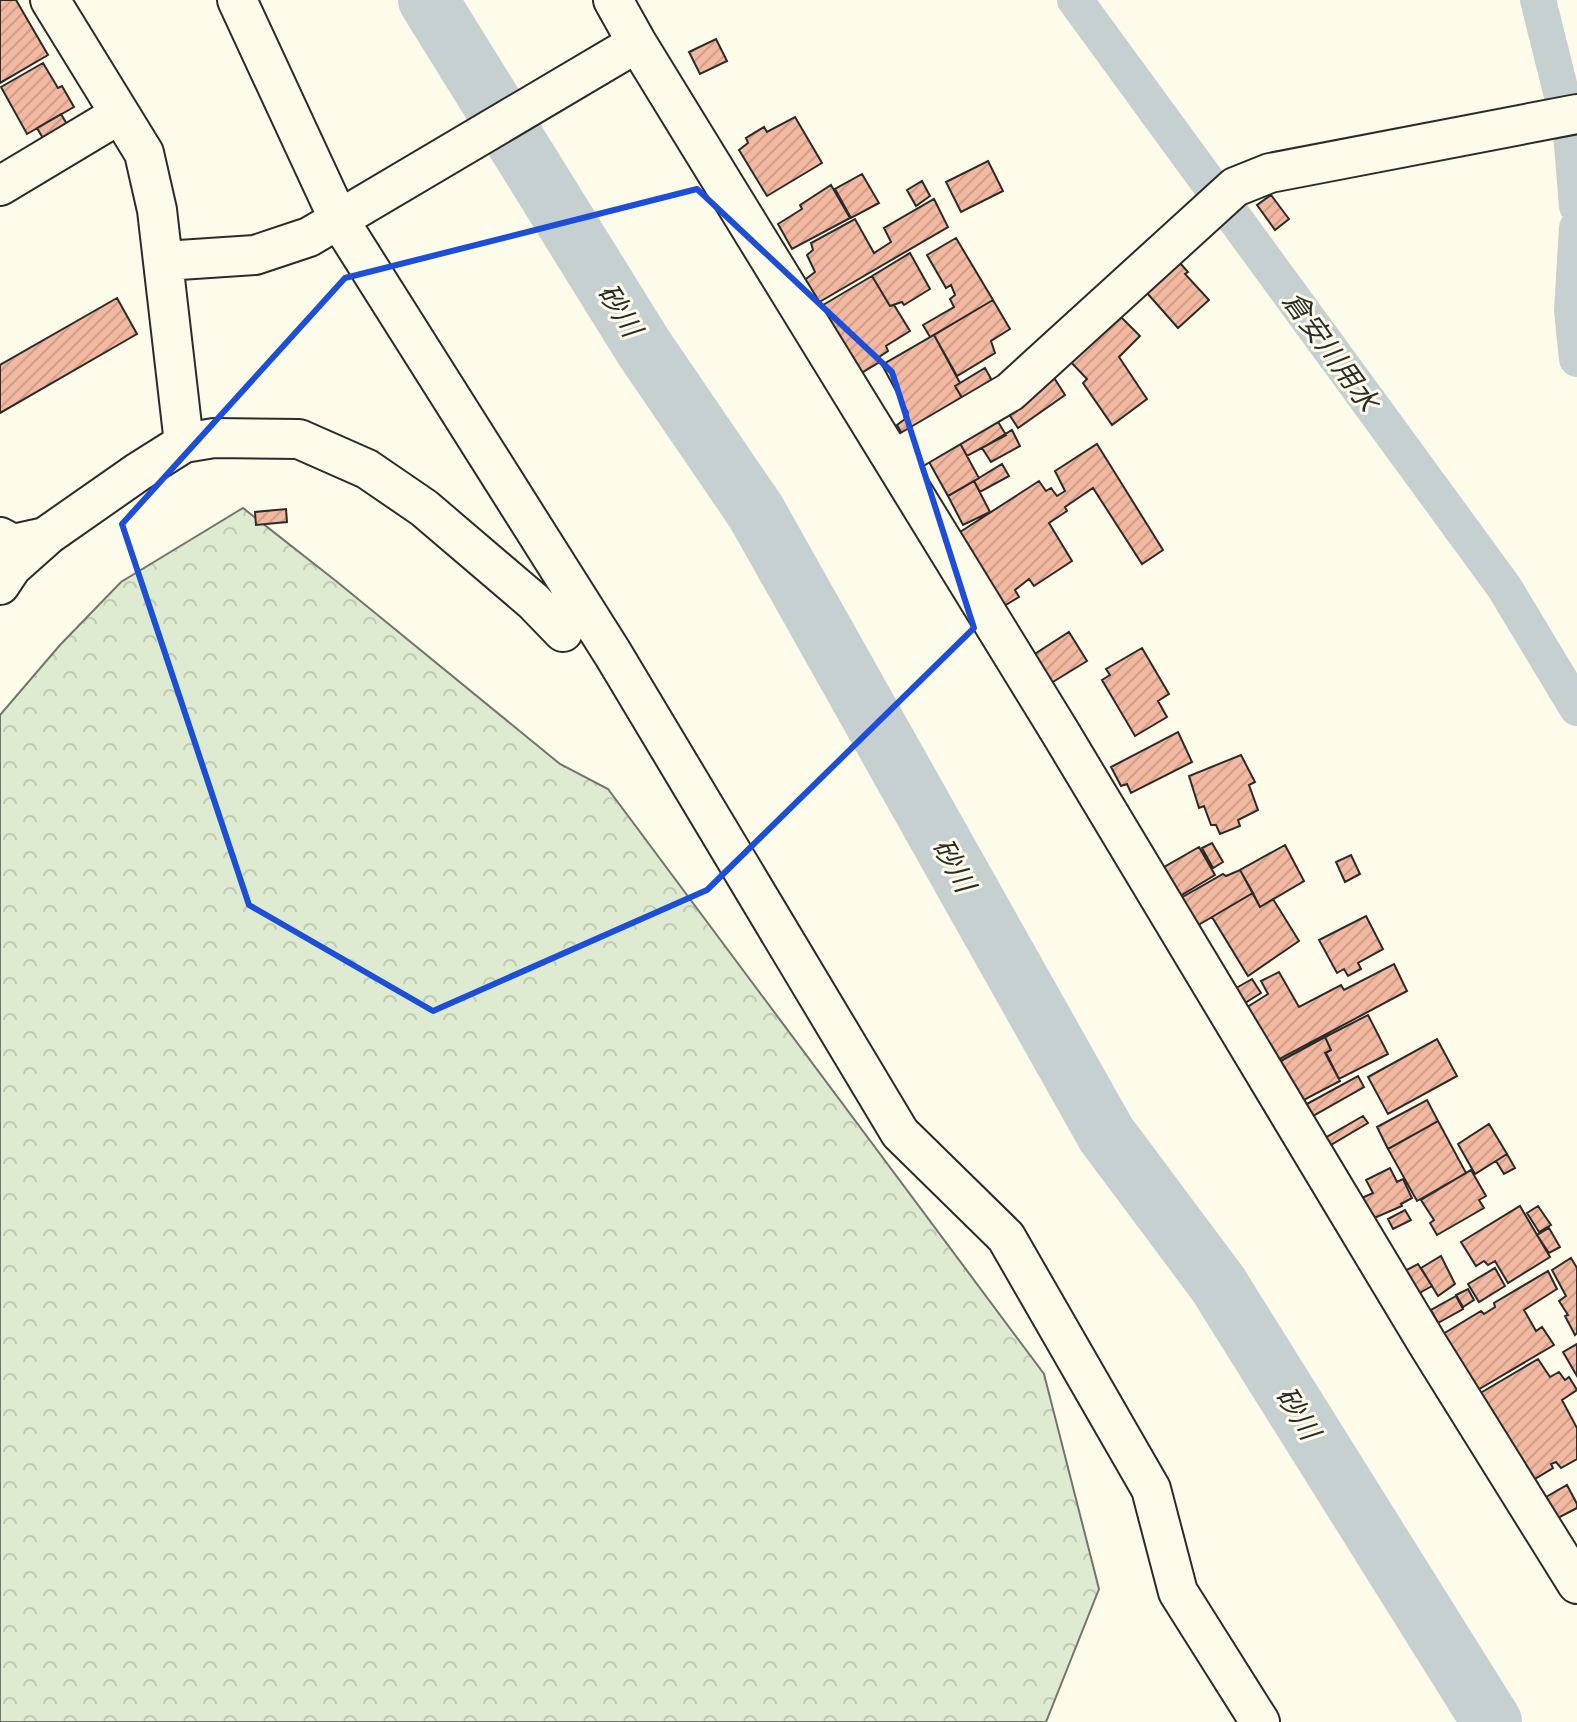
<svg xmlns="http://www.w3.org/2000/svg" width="1577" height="1722" viewBox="0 0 1577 1722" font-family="'PT Sans','Noto Sans JP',sans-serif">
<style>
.forest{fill:url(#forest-crowns);stroke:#74746e;stroke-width:2}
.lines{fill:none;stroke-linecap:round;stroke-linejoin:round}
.canal{stroke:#c7d0d0;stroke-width:36}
.river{stroke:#c7d0d0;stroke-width:60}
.building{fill:url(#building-hatch);stroke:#2b2b2b;stroke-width:2}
.minor-casing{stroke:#2b2b2b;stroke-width:42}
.minor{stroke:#fdfbea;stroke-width:38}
.marked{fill:none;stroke:#1d4ed8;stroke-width:6;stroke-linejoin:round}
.labels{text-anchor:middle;stroke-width:6;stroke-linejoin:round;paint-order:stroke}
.water-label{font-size:28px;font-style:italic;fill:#2b2b2b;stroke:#fdfbea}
</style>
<defs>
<pattern id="forest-crowns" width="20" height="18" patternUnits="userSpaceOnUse" patternTransform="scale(2)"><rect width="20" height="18" fill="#deebd1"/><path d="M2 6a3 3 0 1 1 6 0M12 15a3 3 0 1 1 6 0" fill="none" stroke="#bfcab4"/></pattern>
<pattern id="building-hatch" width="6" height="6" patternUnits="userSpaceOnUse" patternTransform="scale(2)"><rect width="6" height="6" fill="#f2b8a0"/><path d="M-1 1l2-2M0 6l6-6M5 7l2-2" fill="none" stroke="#d09e8a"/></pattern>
</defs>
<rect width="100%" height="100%" fill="#fdfbea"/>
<path class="forest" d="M243,508l93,73 224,183 48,25 436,585 55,215 -53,133h-1046v-1007l60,-70 61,-63z"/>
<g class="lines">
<path class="canal" d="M1075,0l429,587 73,121
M1538,0l33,132 6,74
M1577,228l-5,83 5,48"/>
<path class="river" d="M428,0l216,348 112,164 350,622 112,150 274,438"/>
</g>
<path class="building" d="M0,0h16l32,55 -48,28z
M716,39l11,22 -27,13 -11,-22z
M43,63l15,25 4,-2 12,21 -47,27 -26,-47z
M61,114l7,12 -24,14 -7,-12z
M795,117l27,46 -55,33 -28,-46 9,-7 -2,-5 18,-11 3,5z
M988,161l15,30 -42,21 -15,-30z
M862,174l17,29 -28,15 -16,-29z
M922,181l8,15 -14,10 -9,-16z
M831,185l19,33 -58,31 -14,-25 24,-15 -2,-4z
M1271,195l18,24 -14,11 -18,-25z
M934,199l14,28 -132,77 -14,-22 13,-10 -8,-17 6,-5 -2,-7 44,-24 19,34 17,-11 -7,-14z
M956,238l37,62 -63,37 -7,-12 31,-18 -4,-8 5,-4 -4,-10 -5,3 -19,-33z
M910,253l20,36 -26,16 -2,-3 -12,4 -18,-30z
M1180,263l8,9 -3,2 24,26 -31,28 -31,-35z
M872,276l18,30 4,-1 16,26 -24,15 2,5 -9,6 2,4 -23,14 -40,-67z
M117,298l20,36 -137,79v-48z
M993,300l17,29 -19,12 4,12 -38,23 -23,-41z
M1116,312l24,24 -21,21 28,42 -35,26 -29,-42 4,-4 -20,-21z
M934,335l26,48 -5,3 12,20 -61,35 -9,-16 8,-6 -1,-3 4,-3 -26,-48z
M985,368l11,20 -29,18 -12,-20z
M1051,373l14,22 -47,33 -15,-23z
M994,415l12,20 -39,21 -11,-20z
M1012,430l8,16 -29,16 -9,-14z
M956,436l23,42 -31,18 -24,-43z
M1097,444l66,106 -21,14 -49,-76 -28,19 2,4 -18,12 23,38 -38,25 -5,-7 -14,11 4,7 -15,9 -47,-72 82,-53 7,10 5,-3 6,8 8,-5 -10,-20z
M1002,464l7,12 -29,16 -6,-11z
M974,481l16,31 -27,13 -15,-29z
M286,509l1,13 -31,3 -1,-13z
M1069,632l18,29 -39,24 -18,-28z
M1142,648l27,46 -11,7 9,16 -32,19 -33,-56 8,-5 -4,-6z
M1178,732l14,30 -61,31 -4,-9 -6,2 -10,-19z
M1241,755l14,27 -6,3 9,25 -20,10 2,6 -20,8 -4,-9h-5l-7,-19 -5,2 -10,-32z
M1212,843l11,19 -10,6 -11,-20z
M1285,845l19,36 -44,26 -20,-37z
M1199,847l16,28 -40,24 -16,-29z
M1351,855l9,19 -15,8 -9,-20z
M1240,870l13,23 -58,34 -16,-28 44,-25 3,2z
M1253,893l7,14 13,-8 26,42 -51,35 -36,-59z
M1366,916l17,33 -25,14 3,6 -13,7 -4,-7 -7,4 -18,-33z
M1394,964l13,27 -133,71 -30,-53 24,-15 -7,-13 18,-9 20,35 42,-22 3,5z
M1252,979l9,14 -21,13 -9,-15z
M1368,1015l20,39 -49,25 -13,-26 5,-3 -6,-13z
M1325,1037l6,13 -6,3 15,28 -40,21 -23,-39z
M1437,1039l20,37 -69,38 -20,-37z
M1358,1076l6,11 -53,30 -6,-12z
M1427,1100l11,21 -50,28 -11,-22z
M1363,1116l5,7 -39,23 -4,-8z
M1438,1121l28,52 -49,28 -29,-52z
M1489,1124l18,30 -32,20 -17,-30z
M1507,1154l8,14 -11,6 -8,-13z
M1390,1168l7,14 6,-3 9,19 -11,6 1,2 -30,13 -10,-21 11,-5 -7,-13z
M1471,1170l15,26 -7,4 5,8 -47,27 -7,-12 4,-3 -13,-20z
M1520,1206l30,51 -42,26 -13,-22 -7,4 -4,-4 -8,5 -15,-24z
M1538,1206l13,19 -12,7 -12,-19z
M1405,1210l6,10 -18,9 -5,-10z
M1549,1228l11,19 -11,6 -12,-18z
M1441,1256l14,28 -17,12 -17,-28z
M1571,1258l6,10v65l-2,2 -10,-19 3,-1 -9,-14 7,-5 -14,-26z
M1418,1264l14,22 -16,9 -13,-23z
M1495,1268l10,18 -26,16 -11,-18z
M1548,1271l9,18 -33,21 12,21 6,-4 12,18 -83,49 -33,-57 43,-26 3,3 11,-7 -1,-4z
M1468,1289l6,11 -11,7 -7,-12z
M1456,1296l7,13 -25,14 -7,-13z
M1577,1344v32l-14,-24z
M1538,1359l12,18 9,-5 6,8 4,-3 8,13 -15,10 15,28v31l-16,9 -5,-6 -5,2 2,4 -25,15 -51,-88z
M1567,1485l10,19v4l-19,10 -12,-21z"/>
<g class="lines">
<g class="minor-casing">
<path id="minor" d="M50,0l94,153 13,57 27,233
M237,0l102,220 274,434 287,479 106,104 145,252 27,103 82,130
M613,0l24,43 423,689 367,611 150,241
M0,186l120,-72
M164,261l91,-6 54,-18 328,-194
M894,460l116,-68 225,-205 35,-14 307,-59
M0,537l13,7 32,-7 93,-65 46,-29 30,-5 85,1 68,30 57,39 109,93 30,31
M0,585l12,-18 36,-32"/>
</g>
<use href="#minor" class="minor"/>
</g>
<path class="marked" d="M697,189l195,183 82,256 -267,262 -274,121 -184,-106 -127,-381 223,-246z"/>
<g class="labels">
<g class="water-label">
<text transform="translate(620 310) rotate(58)" y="10">砂川</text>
<text transform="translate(1331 351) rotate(54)" y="10">倉安川用水</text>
<text transform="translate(954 865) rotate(61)" y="10">砂川</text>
<text transform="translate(1298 1413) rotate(58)" y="10">砂川</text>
</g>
</g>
</svg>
